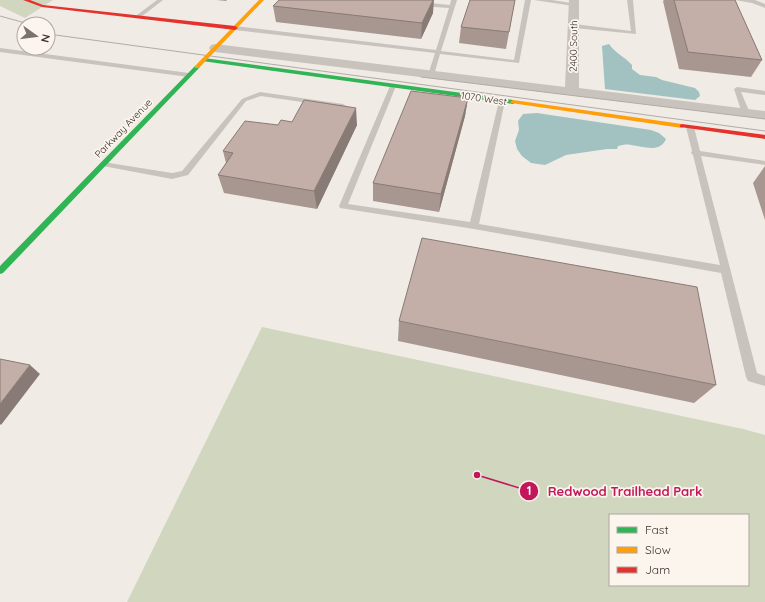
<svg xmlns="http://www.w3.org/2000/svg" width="765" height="602" viewBox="0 0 765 602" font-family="Quicksand,sans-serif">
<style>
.green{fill:#d1d6bf;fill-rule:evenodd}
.water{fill:#a1c2c1}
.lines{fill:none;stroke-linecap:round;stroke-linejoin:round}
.lane{fill:#c9c3be;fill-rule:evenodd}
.street{fill:#c9c3be;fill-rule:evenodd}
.fast{fill:#30b455;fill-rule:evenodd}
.slow{fill:#ff9f0a;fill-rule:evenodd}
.jam{fill:#e5322d;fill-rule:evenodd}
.tram{stroke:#b1aca8;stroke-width:1}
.wall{fill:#a89690}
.shaded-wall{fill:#887a75}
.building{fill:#c3afa7;stroke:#887a75}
.labels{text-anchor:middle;stroke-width:3.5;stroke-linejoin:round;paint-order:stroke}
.far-street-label{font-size:10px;fill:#3b302b;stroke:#fbf5ee}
.leader{fill:none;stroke:#c2185b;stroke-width:1.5}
.callout-dot{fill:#c2185b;stroke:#fbf5ee;stroke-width:1.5}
.mark-label{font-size:12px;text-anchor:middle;font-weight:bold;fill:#fff}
.callout-label{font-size:13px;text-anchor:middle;font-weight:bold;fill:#c2185b;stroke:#fbf5ee;stroke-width:3.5;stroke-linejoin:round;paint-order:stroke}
</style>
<rect width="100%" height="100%" fill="#f0ebe5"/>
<path class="green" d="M0,0h53l-28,18 -25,-12z
M262,327l481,102 22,6v167h-638zM610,515h138v70h-138z"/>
<path class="water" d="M609,44c6,9 16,13 23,21v4l8,6 16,2 6,3 33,8 4,4 1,4 -5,4 -90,-11 -3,-43z
M537,113l114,17 8,3 7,6c-7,15 -23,7 -35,6 -4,-1 -9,0 -13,1l-1,3h-10l-41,6 -21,10 -14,-2 -9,-7 -5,-7 -2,-8 4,-11 -1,-9 5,-7z"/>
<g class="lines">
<path class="lane" d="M157,0h6l-22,17h-4v-2z
M451,0h6l-16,51 73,9 11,-60h6l-12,63 -79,-9 -6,21 -3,2 -3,-2 7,-22 -200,-23 -3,-2 3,-2 201,24 13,-42 -29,-2 -3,-2 3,-2 30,3z
M534,0h18l25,4 -3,2z
M627,0h6l3,34 -62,-6 -3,-2 3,-2 57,7z
M735,0h20l10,4v4l-13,-5z
M0,48l189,25 3,2 -3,2 -189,-25z
M393,84l3,2 -48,118 122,18 29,-121 3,-2 3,2 -26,123 241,41 -27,-110 -2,-2 1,-2 -6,-24 4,-2 4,2 6,24 65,10v4l-64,-9 56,217 8,3v10l-17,-5 -2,-4 -25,-104 -247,-44 -134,-21 -1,-2 51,-120z
M737,87l28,4v4l-24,-3 9,21 -2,1 -6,-1 -8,-24z
M260,92l83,12 3,2 -3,2 -82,-12 -15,5 -58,74 -16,4 -69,-13 -4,-2 4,-2 69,11 10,-2 60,-72z"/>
<path class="street" d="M569,0h10v88l186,23v8l-550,-67 -4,-1 -2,-3 2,-3 4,-1 350,43z"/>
<path class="fast" d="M204,58l309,42 3,2 -3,2 -311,-43 -1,-1z
M195,66l5,1 -197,206 -3,1v-8z"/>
<path class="slow" d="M259,0h5l-65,68h-4v-2z
M513,100l169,24 3,2 -3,2 -171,-25 -1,-1z"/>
<path class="jam" d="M23,0h7l13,5 192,21 3,2 -3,2 -193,-23z
M682,124l83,11v4l-85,-12v-2z"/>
<path class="tram" d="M0,16l29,8
M48,34l717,97
M421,77l344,42"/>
</g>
<path class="wall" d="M217,0h10l-1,1z
M515,0l-9,49 -47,-6 2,-16z
M664,0h71l27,60 -11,17 -72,-8 -16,-68z
M273,6l160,7 -12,26 -145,-17z
M468,98l-3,18 -26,96 -66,-11v-18z
M292,122l65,3 -40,84 -93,-16 -6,-18 8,-12 -3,-12 55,-26z
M765,166v54l-12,-37z
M399,321l317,64 -22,18 -296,-62z"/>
<path class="shaded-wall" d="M433,0h1l-1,13 -12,26 1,-16z
M468,98l-3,18 -26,96 2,-18z
M356,108l1,17 -40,84 -3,-18z
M30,365l10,9 -39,51 -1,-1v-20z"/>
<path class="building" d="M279,0h154l-11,23 -149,-17z
M470,0h45l-6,32 -48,-5z
M674,0h61l27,60 -74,-8z
M411,91l57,7 -27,96 -68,-11z
M304,100l52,8 -42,83 -96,-16 15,-22 -10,-2 22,-30 33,4 3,-5 11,2z
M422,238l275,49 19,98 -317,-64z
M0,359l30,6 -30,39z"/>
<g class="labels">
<g class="far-street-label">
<text transform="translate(573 46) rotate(-89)" y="4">2400 South</text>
<text transform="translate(484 98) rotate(8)" y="4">1070 West</text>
<text transform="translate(123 128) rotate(-46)" y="4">Parkway Avenue</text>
</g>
</g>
<path class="leader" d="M477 475L529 491"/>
<g class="callout-dot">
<circle cx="477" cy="475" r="4"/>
<circle cx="529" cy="491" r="10"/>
</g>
<g class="mark-label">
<text x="529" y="495">1</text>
</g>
<g class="callout-label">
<text x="625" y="496">Redwood Trailhead Park</text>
</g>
<rect x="609" y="514" width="140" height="72" fill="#fbf5ee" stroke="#aea6a0"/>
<rect x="617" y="527" width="20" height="6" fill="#30b455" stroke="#aea6a0"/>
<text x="645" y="534" font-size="12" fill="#3b302b">Fast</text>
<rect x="617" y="547" width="20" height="6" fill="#ff9f0a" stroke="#aea6a0"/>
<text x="645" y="554" font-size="12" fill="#3b302b">Slow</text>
<rect x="617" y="567" width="20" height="6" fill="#e5322d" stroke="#aea6a0"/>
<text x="645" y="574" font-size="12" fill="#3b302b">Jam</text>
<g transform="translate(36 36) rotate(104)"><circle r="19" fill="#fbf5ee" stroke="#aea6a0"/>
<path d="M0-3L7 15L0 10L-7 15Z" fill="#7a716c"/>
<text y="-6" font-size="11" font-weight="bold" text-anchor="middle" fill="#3b302b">N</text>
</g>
</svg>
